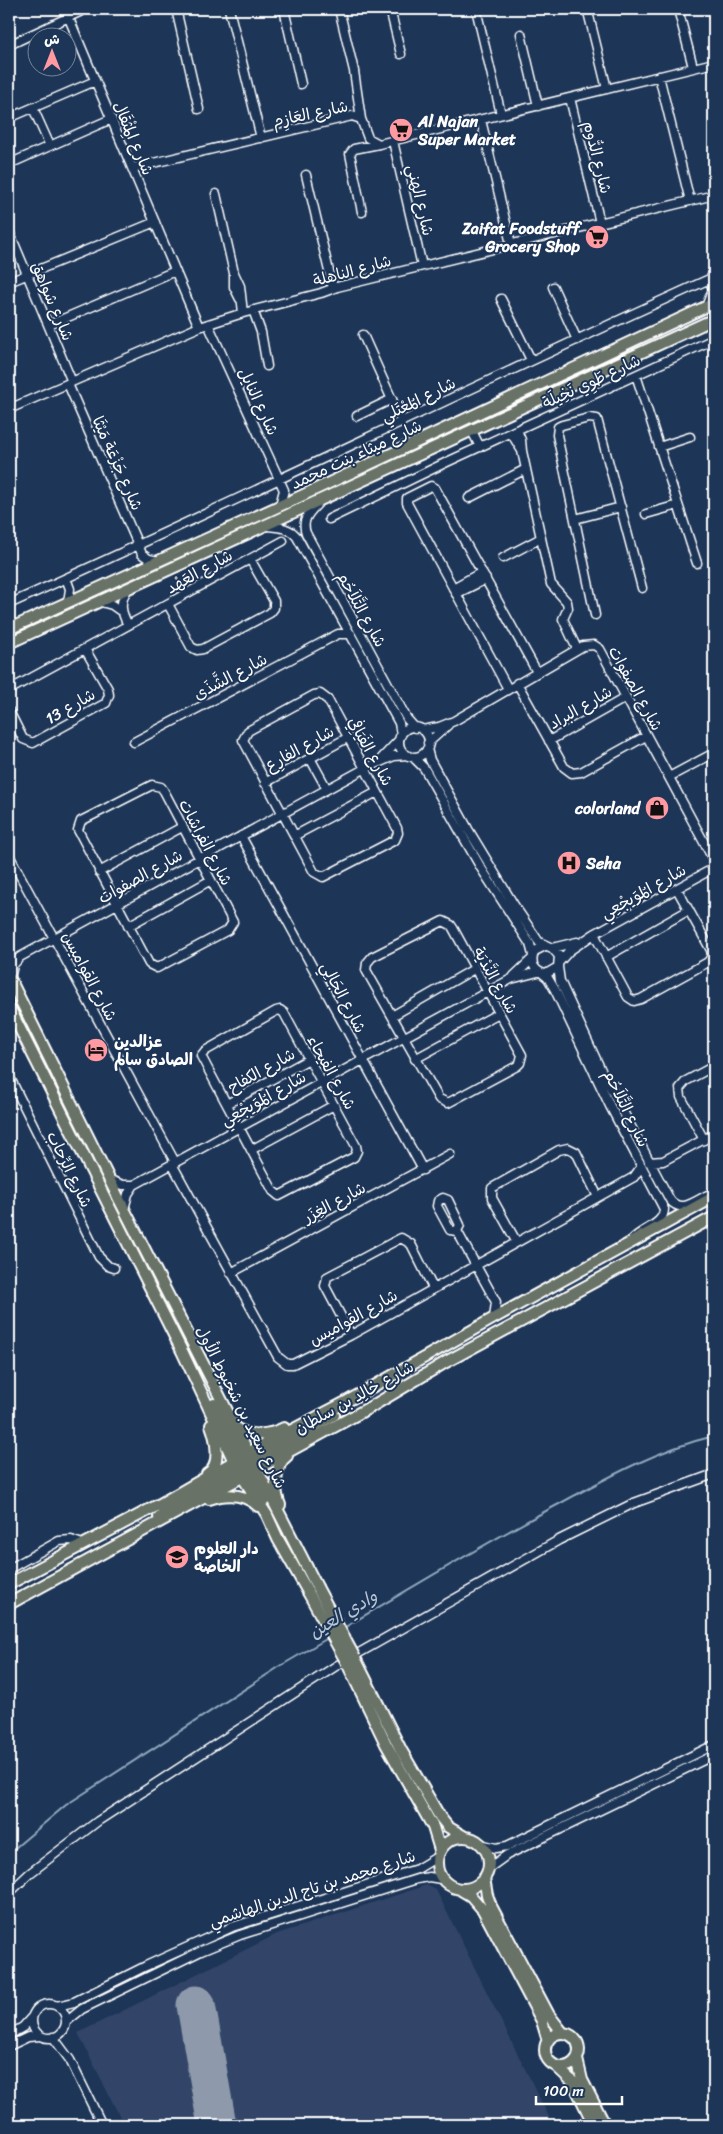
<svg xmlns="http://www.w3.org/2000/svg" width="723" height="2134" viewBox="0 0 723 2134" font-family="Sriracha,'Playpen Sans Arabic',sans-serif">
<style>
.built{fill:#314468}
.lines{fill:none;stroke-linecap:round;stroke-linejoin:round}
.stream{stroke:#92a8bd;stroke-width:2}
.runway{stroke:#8e9aab;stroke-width:39}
.minor-casing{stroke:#fff;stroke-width:11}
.major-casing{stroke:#fff;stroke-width:14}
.minor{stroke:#1d3557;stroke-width:8}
.major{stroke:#687266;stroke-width:10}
.major-bridge-casing{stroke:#fff;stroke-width:14;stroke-linecap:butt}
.major-bridge{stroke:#687266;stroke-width:10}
.labels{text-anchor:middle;stroke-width:4;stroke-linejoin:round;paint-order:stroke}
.street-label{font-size:16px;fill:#fff;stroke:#1d3557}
.poi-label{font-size:16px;font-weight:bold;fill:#fff;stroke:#1d3557;text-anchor:start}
.water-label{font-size:18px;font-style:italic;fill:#b6c5d3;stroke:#1d3557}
</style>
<rect width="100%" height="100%" fill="#1d3557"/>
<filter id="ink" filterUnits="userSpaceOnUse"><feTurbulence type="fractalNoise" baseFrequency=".02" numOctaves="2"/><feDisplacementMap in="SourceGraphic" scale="10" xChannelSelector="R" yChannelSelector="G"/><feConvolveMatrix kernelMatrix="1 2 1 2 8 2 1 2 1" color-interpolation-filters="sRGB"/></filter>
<g filter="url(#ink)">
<path class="built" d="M427,1885l9,5 117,235h-429l-46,-92 199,-99z"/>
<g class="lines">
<path class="stream" d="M342,1629c72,-43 143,-86 217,-125 49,-27 100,-55 155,-68
M9,1853l57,-48 216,-140 46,-27"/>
<path class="runway" d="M196,2005l21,120"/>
<g class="minor-casing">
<path id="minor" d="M176,9l23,100
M229,9l32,129
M284,9l17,75
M339,9l15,62 7,48
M390,9l11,45
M476,9l25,105
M678,9l15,58
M588,12l19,77
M68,16l131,311
M521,34l17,72
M9,45l77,-36
M659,76l31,125
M570,98l30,125
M33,108l17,38
M9,118l86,-37
M481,120l30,124
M393,141l29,125
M9,164l102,-45
M132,168l220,-52 9,3 7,19 11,6 335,-81
M306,175l27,113
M216,194l18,79 6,13 3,27
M362,212l-12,-58 4,-5 25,-5
M9,231l63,151
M234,275v12l6,12
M9,282l146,-60
M553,287l24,53
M501,299l30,61
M706,307l7,-18 -4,-10
M253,310l8,22 6,34
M208,324l76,166 -4,15
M49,325l126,-54
M363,335l39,87
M636,375l61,188
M68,384l74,170 7,5 9,2
M9,409l190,-82 44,-14 78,-20 16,-6 377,-92
M357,416l35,-17
M517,430l4,10 1,11 29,133 16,18 1,6 -5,11 14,30
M472,431l8,16
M511,433l11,18
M659,447l31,-10
M469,498l57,-29
M318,503c-8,9 -17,16 -12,30l101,186 8,9
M646,514l32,-9
M329,519l118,-57 267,-123
M575,519l46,-12
M267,526c12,1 22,1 30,11l102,186 2,12
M503,558l38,-20
M66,578l4,11 -2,13
M453,588l29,-16
M127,590c-8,13 -6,22 1,35
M456,594l30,-15
M101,602l11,3 10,7
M9,604c236,-106 469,-221 705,-327
M168,604l23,43 6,3 6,-1 67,-36 4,-5v-7l-24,-42
M595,615l-38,-180 1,-8 4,-2 27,-7 8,1 45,169
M517,683l47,84 8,6 9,-1 65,-36
M508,689l-101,-186v-5l24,-12 4,2 102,184
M9,690l274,-149
M320,694l8,6 69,128 1,5 -3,7 -72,37 -9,-5 -71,-132 5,-9 66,-36z
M9,711l14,28 10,4 73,-40 3,-8 -1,-6 -23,-40
M399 742a15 15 0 1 1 30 0a15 15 0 1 1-30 0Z
M422,730l17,-3 15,-6 129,-75 11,-1 6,4 114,212
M549,741l76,-43
M134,742l204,-108h13
M428,743l20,-18
M427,749l3,11 38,69 46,76 25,37 13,6 7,8 -1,11 -12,7c-12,-2 -17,-12 -11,-23l10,-5
M413,757l11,11 57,100 49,76 3,11
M310,758l17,31
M382,758l17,-18
M669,777l45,-24
M265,783l82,-45
M152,785l9,2 3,4 69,131 -5,8 -71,38 -8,-4 -71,-134 3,-9z
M241,836l182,334
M294,836l83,-44
M9,855l166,307
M99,872l83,-45
M443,921l8,4 2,3 69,127 -2,8 -3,3 -69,37 -9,-4 -73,-129 1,-7 5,-6z
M128,926l83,-46
M594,934l34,63 6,4 7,-2 67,-37 4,-6 -1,-6 -34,-61
M552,948l25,-6
M606,957l83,-47
M560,961l9,-10 25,-17 120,-66
M558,967l2,14 41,89 69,130c13,16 29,-4 44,-7
M542,973l6,5 7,12 55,116 54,103c0,16 -23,20 -32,31
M514,976l18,-17
M10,979l3,-14 7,-8 344,-188 30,-13 13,-1
M280,1010l4,3 72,133 1,5 -3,6 -75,39 -6,-5 -72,-135 4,-5 71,-40z
M392,1016l82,-47
M415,1059l84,-46
M9,1076l90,181 9,9 6,2
M227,1104l82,-45
M704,1140l-23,-43 -1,-9 6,-7 28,-15
M251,1150l83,-45
M649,1162l14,-1 51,-27
M172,1164l106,193 9,7h6l58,-29 283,-158 7,-10
M110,1180l13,5h11
M443,1198l5,2 12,25 -3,6 -7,-1 -13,-24 1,-5z
M124,1209l4,-15 6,-9 377,-206 27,-7
M457,1231l39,71 -2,16
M516,1241l-24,-43v-10l67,-38 9,-2 8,4 22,45
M231,1273l219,-119
M351,1335l-26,-49 2,-9 74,-39 10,6 22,44
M9,1569l50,-28 12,-1 11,4
M480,1844l16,4 11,-2 207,-101
M489,1868l18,-13 207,-100
M9,1893l21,-20 68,-52 238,-155 223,-126 75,-37 80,-29
M32 2021a17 17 0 1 1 34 0a17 17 0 1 1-34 0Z
M57,2006l17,-4 72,-36 86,-39 185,-58 20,-12
M66,2022l16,-13 119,-58 39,-16 177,-56 12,-2 12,2
M9,2035l14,-8 9,-10
M53,2037l17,23 32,65
M9,2046l19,-9 12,-1"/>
</g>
<g class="major-casing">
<path id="major" d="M9,629l290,-132 415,-194
M9,643l705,-324
M9,977l108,218 200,392
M9,1007l173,344 56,119 29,45 11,24 30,53
M214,1404l30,62 13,2
M235,1428c14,9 34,8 49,0
M249,1463l85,-48
M245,1467l20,33
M207,1474c15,-8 9,-36 4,-49
M209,1499c18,-6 35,-6 49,7
M280,1505c-6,-14 -6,-40 7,-49
M159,1517l12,-11 71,-39
M9,1584l151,-80 88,-51 96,-50 150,-85 220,-121
M9,1604l365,-199 72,-43 268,-145
M355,1658l46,92 39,67 8,10 17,10
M347,1663l39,81 47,83 7,23
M437 1863a26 26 0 1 1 52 0a26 26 0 1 1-52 0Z
M484,1878l3,17 4,11 58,109 14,18
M461,1890l10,6 12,14 59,111 6,20
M545 2050a17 17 0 1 1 34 0a17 17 0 1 1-34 0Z
M577,2059l5,21 23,45
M557,2067l16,15 21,43"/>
</g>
<use href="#minor" class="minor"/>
<use href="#major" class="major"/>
<g class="major-bridge-casing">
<path id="major-bridge" d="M317,1587l38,71
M308,1592l39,71"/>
</g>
<use href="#major-bridge" class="major-bridge"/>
</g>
</g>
<defs>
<g id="supermarket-disc" transform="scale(1.25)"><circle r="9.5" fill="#ff9aa2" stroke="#1d3557"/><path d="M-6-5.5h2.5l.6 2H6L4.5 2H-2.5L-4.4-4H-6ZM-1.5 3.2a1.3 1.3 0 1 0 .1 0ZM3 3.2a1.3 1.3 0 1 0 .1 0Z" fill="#111"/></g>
<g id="shop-disc" transform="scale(1.25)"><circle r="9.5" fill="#ff9aa2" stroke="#1d3557"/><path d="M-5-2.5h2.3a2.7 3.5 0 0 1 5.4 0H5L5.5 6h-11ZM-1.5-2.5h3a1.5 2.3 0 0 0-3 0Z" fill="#111"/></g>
<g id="hospital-disc" transform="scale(1.25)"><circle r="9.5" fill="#ff9aa2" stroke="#1d3557"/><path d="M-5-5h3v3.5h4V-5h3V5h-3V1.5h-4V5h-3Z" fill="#111"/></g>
<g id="hotel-disc" transform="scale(1.25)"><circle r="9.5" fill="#ff9aa2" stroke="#1d3557"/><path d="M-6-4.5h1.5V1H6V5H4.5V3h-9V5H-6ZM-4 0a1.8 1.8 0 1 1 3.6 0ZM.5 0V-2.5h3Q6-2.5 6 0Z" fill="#111"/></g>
<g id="school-disc" transform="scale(1.25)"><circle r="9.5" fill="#ff9aa2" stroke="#1d3557"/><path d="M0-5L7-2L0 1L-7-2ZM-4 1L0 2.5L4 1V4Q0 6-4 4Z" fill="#111"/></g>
</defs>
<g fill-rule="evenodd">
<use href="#supermarket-disc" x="401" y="130"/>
<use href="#supermarket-disc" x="597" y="237"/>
<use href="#shop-disc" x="657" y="808"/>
<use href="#hospital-disc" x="569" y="863"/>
<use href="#hotel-disc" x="96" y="1050"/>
<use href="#school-disc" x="177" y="1557"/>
</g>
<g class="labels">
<g class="street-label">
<text transform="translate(310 113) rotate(-12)" y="6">شارع العَازِم</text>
<text transform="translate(134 138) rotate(67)" y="6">شارع المِثْقَال</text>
<text transform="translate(598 157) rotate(76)" y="6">شارع الدُّوم</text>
<text transform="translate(421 200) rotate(77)" y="6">شارع الهني</text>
<text transform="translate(352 270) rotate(-15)" y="6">شارع الناهلة</text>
<text transform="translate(53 301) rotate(67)" y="6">شارع شواهق</text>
<text transform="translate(591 381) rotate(-25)" y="6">شارع طَوِي نَخِيلَة</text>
<text transform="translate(418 399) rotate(-26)" y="6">شارع المُعْتَلي</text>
<text transform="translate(259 401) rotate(65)" y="6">شارع النايل</text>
<text transform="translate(356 454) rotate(-25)" y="6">شارع ميثاء بنت محمد</text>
<text transform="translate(118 463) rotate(66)" y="6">شارع جَزْعَة مَيْثَا</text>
<text transform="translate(199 571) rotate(-29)" y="6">شارع العَهْد</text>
<text transform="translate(362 609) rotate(61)" y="6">شارع التَّلاَحُم</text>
<text transform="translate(230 676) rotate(-28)" y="6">شارع الشَّذَى</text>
<text transform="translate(636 688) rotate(61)" y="6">شارع الصفوات</text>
<text transform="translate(70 706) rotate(-30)" y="6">شارع 13</text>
<text transform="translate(580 707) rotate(-30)" y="6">شارع البراد</text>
<text transform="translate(299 748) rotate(-29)" y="6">شارع الفارِع</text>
<text transform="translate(371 751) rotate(61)" y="6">شارع الفَيَافِي</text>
<text transform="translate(206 842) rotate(62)" y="6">شارع الفراشات</text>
<text transform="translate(140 876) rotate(-29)" y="6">شارع الصفوات</text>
<text transform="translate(643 891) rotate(-29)" y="6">شارع المُوَيجْعِي</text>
<text transform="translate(90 976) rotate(62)" y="6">شارع القواميس</text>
<text transform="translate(496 980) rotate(61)" y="6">شارع النَّدْيَة</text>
<text transform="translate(344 997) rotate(62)" y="6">شارع الجَالِي</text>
<text transform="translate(261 1070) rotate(-29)" y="6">شارع الكفاح</text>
<text transform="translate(332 1072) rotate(61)" y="6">شارع الفيحاء</text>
<text transform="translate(263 1098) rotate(-29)" y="6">شارع المُوَيجْعِي</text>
<text transform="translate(627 1108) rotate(64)" y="6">شارع التَّلاَحُم</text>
<text transform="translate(70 1169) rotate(64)" y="6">شارع الرِّحاب</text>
<text transform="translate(334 1202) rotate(-28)" y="6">شارع الغِزَر</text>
<text transform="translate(353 1317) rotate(-29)" y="6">شارع القواميس</text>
<text transform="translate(354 1397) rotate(-29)" y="6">شارع خالِد بن سلطان</text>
<text transform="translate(242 1407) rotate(63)" y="6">شارع سعيد بن شخبوط الأول</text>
<text transform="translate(312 1888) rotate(-18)" y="6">شارع محمد بن تاج الدين الهاشمي</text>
</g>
<g class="poi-label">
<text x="418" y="127">Al Najan<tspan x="418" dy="18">Super Market</tspan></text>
<text x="580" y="234" text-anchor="end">Zaifat Foodstuff<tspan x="580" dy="18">Grocery Shop</tspan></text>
<text x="640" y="814" text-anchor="end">colorland</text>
<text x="586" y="869">Seha</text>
<text x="114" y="1047">عزالدين<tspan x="114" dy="18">الصادق سالم</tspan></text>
<text x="194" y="1554">دار العلوم<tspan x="194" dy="18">الخاصه</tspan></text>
</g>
<g class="water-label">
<text transform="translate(343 1614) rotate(-31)" y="6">وادي العين</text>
</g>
</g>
<rect width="723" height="2134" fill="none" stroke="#1d3557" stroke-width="30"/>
<rect x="15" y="15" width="693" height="2104" fill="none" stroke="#fff" stroke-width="2" filter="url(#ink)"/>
<g transform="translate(52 52)"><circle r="24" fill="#1d3557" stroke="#77869a"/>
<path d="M0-4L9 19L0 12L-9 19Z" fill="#ff9aa2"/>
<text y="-8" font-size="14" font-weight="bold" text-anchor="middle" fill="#ffffff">ش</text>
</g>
<path d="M536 2096v8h86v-8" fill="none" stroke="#ffffff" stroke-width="2.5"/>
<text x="543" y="2096" font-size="15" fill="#ffffff" stroke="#1d3557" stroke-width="4" paint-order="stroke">100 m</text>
</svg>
